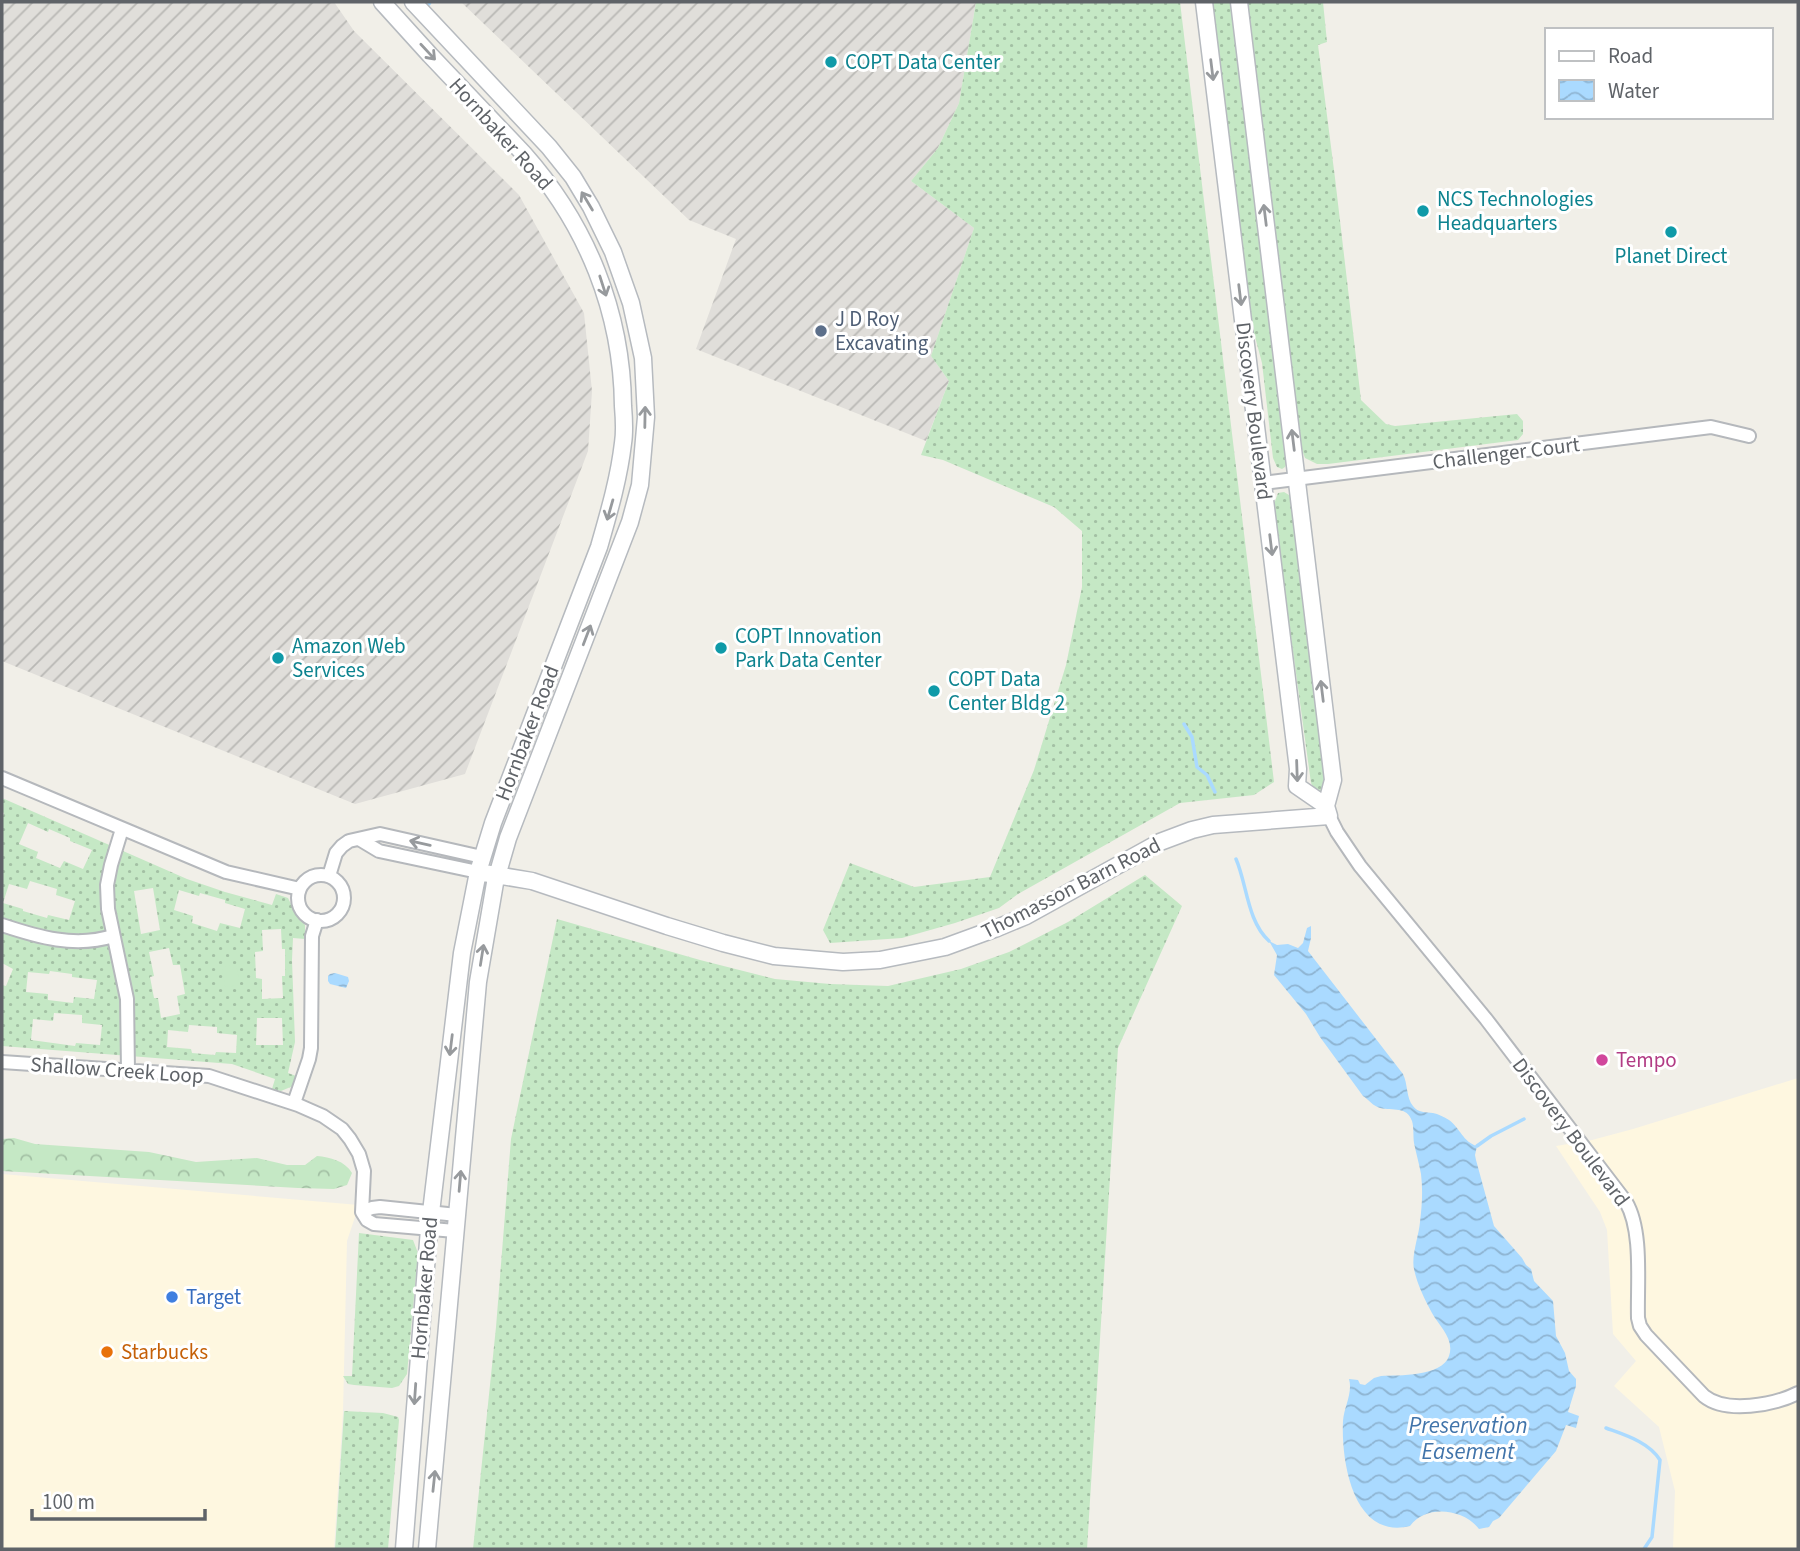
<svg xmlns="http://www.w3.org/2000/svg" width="1800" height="1551" viewBox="0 0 1800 1551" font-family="'Source Sans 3',sans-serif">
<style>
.commercial{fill:#fef7e0}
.industrial{fill:url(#industrial-furrows)}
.grass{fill:url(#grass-dots);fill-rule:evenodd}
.forest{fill:url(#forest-crowns)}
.park{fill:#c5e8c5}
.water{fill:url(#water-waves)}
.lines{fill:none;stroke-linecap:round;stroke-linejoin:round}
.stream{stroke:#aadaff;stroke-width:3.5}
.street-casing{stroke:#b5b8bc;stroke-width:16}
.secondary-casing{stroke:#b6babf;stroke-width:19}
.street{stroke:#fff;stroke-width:12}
.secondary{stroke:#fff;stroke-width:16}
.oneway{stroke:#979a9d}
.culture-dot{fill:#0f9aa8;stroke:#fff;stroke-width:2.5}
.service-dot{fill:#5c6f8a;stroke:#fff;stroke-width:2.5}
.hotel-dot{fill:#d1479c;stroke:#fff;stroke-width:2.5}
.shop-dot{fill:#3f7fe0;stroke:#fff;stroke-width:2.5}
.food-dot{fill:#e8710a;stroke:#fff;stroke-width:2.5}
.labels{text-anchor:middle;stroke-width:6;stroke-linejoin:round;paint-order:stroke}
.culture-label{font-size:21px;fill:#0d838f;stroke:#fff;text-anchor:start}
.street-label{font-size:21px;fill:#5f6368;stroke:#fff}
.service-label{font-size:21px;fill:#4e5e75;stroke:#fff;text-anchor:start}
.hotel-label{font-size:21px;fill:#b23c85;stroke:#fff;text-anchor:start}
.shop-label{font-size:21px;fill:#366cbe;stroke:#fff;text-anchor:start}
.food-label{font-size:21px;fill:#c56008;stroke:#fff;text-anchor:start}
.water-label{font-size:23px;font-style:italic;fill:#4174aa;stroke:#fff}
</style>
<defs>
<pattern id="industrial-furrows" width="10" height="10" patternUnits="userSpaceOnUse" patternTransform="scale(1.75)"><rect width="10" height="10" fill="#e0deda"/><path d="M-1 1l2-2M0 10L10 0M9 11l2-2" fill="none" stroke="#b9b8b5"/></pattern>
<pattern id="grass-dots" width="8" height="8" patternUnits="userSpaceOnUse" patternTransform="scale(1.75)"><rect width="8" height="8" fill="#c5e8c5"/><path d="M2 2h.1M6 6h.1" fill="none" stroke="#a3c0a4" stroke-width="1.8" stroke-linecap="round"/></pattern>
<pattern id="forest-crowns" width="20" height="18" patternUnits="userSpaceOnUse" patternTransform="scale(1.75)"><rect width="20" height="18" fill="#c5e8c5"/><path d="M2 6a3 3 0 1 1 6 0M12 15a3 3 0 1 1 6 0" fill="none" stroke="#a3c0a4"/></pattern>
<pattern id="water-waves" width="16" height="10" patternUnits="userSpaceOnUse" patternTransform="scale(1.75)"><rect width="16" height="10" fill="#aadaff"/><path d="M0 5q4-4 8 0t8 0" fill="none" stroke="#8eb4d2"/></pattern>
</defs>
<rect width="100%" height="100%" fill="#f1efe8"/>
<path class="commercial" d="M1798,1078v471h-125l2,-58 -16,-64 -45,-41 22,-25 -23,-27 -6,-104 -7,-18 -44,-66 36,-6 41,-11z
M2,1174l357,31 -12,36 -4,171 -9,137h-332z"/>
<path class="industrial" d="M2,2h332l20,29 165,164 65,118 8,78 -4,60 -123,323 -110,30 -353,-143z
M461,2h515l-17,101 -21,45 -27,33 63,47 -43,128 18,25 -23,60 -230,-92 40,-110 -47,-19z"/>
<path class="grass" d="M976,2h204l94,780 -20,13 -74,8 -162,91 -19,14 -44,15 -53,15 -72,5 -7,-13 27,-67 64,24 76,-10 44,-107 32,-105 16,-78v-56l-28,-24 -111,-47 -22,-5 28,-74 -18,-25 43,-128 -63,-47 27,-33 21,-45z
M1211,2h21l56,458 -3,7 -3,2 -5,-2 -4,-9 -11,-95 -12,-45z
M1247,2h76l4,40 -9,3 17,133 26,222 25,24 9,2 122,-12 6,7v13l-5,6 -190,24h-11l-12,-6 -5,-14z
M1284,492l5,3 3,5 36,277 -5,12 -6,4 -6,-10 -37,-271v-8l4,-11z
M2,798l185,81 38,13 47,13 4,-11 12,4 8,16 9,11v14l-12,-1 -1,22 3,82 -7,31 8,3 -3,10 -12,5 -9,-2 3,-10 -43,-15 -230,-18v-61l4,1 7,-17 -11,-6v-144l2,-6 -2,-1zM28,823l20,9 1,-3 21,9v3l22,9 -9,19 -19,-8 -4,7 -24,-10 2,-6 -19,-8zM30,881l27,8 -1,6 19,6 -6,19 -21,-5 -1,3 -24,-7v-2l-20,-6 6,-19 18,5zM153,888l7,42 -19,4 -7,-43zM179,890l20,6 1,-3 25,7v3l20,6 -5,19 -20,-5 -3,8 -25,-8 1,-7 -19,-6zM281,929l1,20h3v27h-3l1,22 -21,1v-20l-6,-1 -1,-26 8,-1 -1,-21zM169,948l4,17h7l5,29 -8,2 3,18 -19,4 -3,-20h-4l-4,-21 4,-1 -5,-24zM50,971l22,3v3l25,3 -3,19 -20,-2 -1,6 -25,-3v-6l-22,-2 2,-20 21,2zM54,1013l28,2v8l20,2 -2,20 -24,-2 -1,3 -44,-6 2,-21 20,2zM257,1018h25l1,27h-27zM189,1025l28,2v6l20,2 -1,18 -20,-1 -1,3 -23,-2 -1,-4 -24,-2 1,-17 20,2z
M1145,875l37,31 -64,142 -31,501h-614l23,-222 15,-188 46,-220 143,41 75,19 55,5 58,2 73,-17 48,-17 59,-30z
M359,1233l54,7 5,13 -11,121 -8,12 -7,2 -38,-3 -6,-1 -5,-8h9z
M344,1411l39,2 15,4 1,3 -11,129h-53z"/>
<path class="forest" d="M14,1138l21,6 114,8 47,10 61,-4 30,7h18l12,-9c13,1 28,5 35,17l-5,12 -13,4 -36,-1 -296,-17v-32z"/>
<path class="park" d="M236,964l4,21 -15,2 -3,-20z"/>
<path class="water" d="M1311,926v12l-3,13 95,123c5,10 3,24 10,32 5,7 13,6 20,7 5,1 11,4 16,7 11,8 14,22 28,26l-2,9 1,5 18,66 28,32 4,7 5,4 3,12 19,20 3,35 9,17 4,18 7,8v7l-8,26 11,4 -3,12 -10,-3 -10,26 -57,67 -6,3 -4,6 -10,2c-15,-20 -53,-25 -69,-3 -57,14 -69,-65 -67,-105 1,-14 10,-28 6,-42l9,1 2,4 5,1 9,-7 7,-2c17,-1 61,1 68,-20 6,-17 -10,-30 -17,-43 -7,-13 -15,-29 -18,-44 -3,-13 5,-34 6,-47 2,-16 3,-32 1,-48 -2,-11 -5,-21 -7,-31 -1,-7 0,-16 -2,-22 -5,-15 -19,-10 -32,-13 -7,-2 -11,-8 -17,-12l-43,-59 -14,-23 -32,-39 3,-20 -8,-14 8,4 11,-1 10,4 5,-5 4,-15z
M335,973l13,4 1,4 -3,7 -16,-4 -2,-3v-5l2,-2z"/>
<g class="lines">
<path class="stream" d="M429,4l1,-2
M1184,724l8,13 5,30 10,8 8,17
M1236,859c11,25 11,62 33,82
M1477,1146l14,-10 33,-17
M1606,1428c19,7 43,14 54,32l-8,77 -8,12"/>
<g class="street-casing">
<path id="street" d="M1263,483l448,-56 38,9
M2,778l224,94 74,17
M1329,816l8,16 23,34 126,153 140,183c17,29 11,82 12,116l2,8 6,9 58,61c22,18 70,9 94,-3
M122,829l-11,36 -4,20 1,24 19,90 1,71
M359,839l20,12 99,21
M298 898a23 23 0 1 1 46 0a23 23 0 1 1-46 0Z
M329,876l7,-23 6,-7 7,-5 31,-7 102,23
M2,925c36,12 73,23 111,11
M2,1062l207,14 89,29 25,11 19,13 8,10 9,15 5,17 -2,41 5,8 7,4 81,7
M294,1103l15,-44 2,-11 1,-112 5,-16
M362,1212l10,-4 8,-1 77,8"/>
</g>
<g class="secondary-casing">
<path id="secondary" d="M382,2l48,53 94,99c63,71 98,158 99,252 1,12 2,25 0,37 -4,35 -14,69 -24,104l-106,276 -15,49 -16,81 -33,276 -25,320
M413,2l136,145 24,30 18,30 22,45 18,51 12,55 3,59 -6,68 -10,37 -122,316 -13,45 -17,99 -51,567
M1204,2l94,767 -1,17 29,20
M478,872l54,9 135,45 56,17 51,13 69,6 37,-2 65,-13 52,-19 29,-12 134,-74 32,-12 21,-5 116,-9 -3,-10 7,-26 -94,-778"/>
</g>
<use href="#street" class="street"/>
<use href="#secondary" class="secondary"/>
</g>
<defs><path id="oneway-shaft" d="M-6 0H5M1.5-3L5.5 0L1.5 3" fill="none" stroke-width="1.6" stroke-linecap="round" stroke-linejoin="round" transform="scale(1.75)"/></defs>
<g class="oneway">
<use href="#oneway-shaft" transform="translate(428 52) rotate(47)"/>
<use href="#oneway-shaft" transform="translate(1212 70) rotate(83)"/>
<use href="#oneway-shaft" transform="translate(587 201) rotate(-121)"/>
<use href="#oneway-shaft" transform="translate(1265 215) rotate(-97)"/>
<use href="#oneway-shaft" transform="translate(603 286) rotate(72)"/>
<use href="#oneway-shaft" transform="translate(1240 295) rotate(83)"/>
<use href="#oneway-shaft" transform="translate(645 417) rotate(-89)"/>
<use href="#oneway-shaft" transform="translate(1293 440) rotate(-97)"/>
<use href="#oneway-shaft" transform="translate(610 510) rotate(106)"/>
<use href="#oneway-shaft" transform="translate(1271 545) rotate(83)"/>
<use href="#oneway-shaft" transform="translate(587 635) rotate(-69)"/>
<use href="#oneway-shaft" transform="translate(1322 691) rotate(-97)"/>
<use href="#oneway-shaft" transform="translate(1297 771) rotate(88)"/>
<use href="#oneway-shaft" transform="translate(420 843) rotate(-167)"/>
<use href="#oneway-shaft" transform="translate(482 955) rotate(-81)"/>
<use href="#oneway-shaft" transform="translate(451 1045) rotate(97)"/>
<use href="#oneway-shaft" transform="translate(460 1181) rotate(-85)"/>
<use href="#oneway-shaft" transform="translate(415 1394) rotate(94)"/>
<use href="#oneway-shaft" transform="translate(434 1481) rotate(-84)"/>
</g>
<g class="culture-dot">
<circle cx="831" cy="62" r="7"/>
<circle cx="1423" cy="211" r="7"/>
<circle cx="1671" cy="232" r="7"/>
<circle cx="721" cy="648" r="7"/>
<circle cx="278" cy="658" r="7"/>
<circle cx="934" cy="691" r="7"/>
</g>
<circle class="service-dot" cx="821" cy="331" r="7"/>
<circle class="hotel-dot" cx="1602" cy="1060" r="7"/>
<circle class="shop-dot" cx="172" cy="1297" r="7"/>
<circle class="food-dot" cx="107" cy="1352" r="7"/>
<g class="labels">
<g class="culture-label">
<text x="845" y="69">COPT Data Center</text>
<text x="1437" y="206">NCS Technologies<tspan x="1437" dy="24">Headquarters</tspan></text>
<text x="1671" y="263" text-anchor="middle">Planet Direct</text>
<text x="735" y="643">COPT Innovation<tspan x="735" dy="24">Park Data Center</tspan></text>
<text x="292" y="653">Amazon Web<tspan x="292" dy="24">Services</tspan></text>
<text x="948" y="686">COPT Data<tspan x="948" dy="24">Center Bldg 2</tspan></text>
</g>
<g class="street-label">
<text transform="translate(501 134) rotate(48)" y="7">Hornbaker Road</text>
<text transform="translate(1254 411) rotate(83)" y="7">Discovery Boulevard</text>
<text transform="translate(1506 453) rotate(-7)" y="7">Challenger Court</text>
<text transform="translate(527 733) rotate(-69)" y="7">Hornbaker Road</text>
<text transform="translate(1071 888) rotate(-27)" y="7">Thomasson Barn Road</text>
<text transform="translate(117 1070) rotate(4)" y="7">Shallow Creek Loop</text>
<text transform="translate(1571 1132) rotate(53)" y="7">Discovery Boulevard</text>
<text transform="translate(424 1288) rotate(-85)" y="7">Hornbaker Road</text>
</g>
<g class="service-label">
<text x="835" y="326">J D Roy<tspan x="835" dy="24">Excavating</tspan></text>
</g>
<g class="hotel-label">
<text x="1616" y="1067">Tempo</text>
</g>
<g class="shop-label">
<text x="186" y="1304">Target</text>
</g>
<g class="food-label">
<text x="121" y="1359">Starbucks</text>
</g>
<g class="water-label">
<text x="1468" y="1433">Preservation<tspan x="1468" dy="26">Easement</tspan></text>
</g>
</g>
<rect width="1800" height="1551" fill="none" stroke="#5f6368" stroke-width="7"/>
<rect x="1545" y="28" width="228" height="91" fill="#ffffff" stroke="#bfc1c3" stroke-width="2"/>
<rect x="1559" y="51" width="35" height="10" fill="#ffffff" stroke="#bfc1c3" stroke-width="2"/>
<text x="1608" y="63" font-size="21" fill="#5f6368">Road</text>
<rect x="1559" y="80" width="35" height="21" fill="url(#water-waves)" stroke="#bfc1c3" stroke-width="2"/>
<text x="1608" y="98" font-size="21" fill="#5f6368">Water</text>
<path d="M32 1509v10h173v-10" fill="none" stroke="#5f6368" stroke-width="3.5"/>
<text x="42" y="1509" font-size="21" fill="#5f6368" stroke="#ffffff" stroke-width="5" paint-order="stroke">100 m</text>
</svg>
